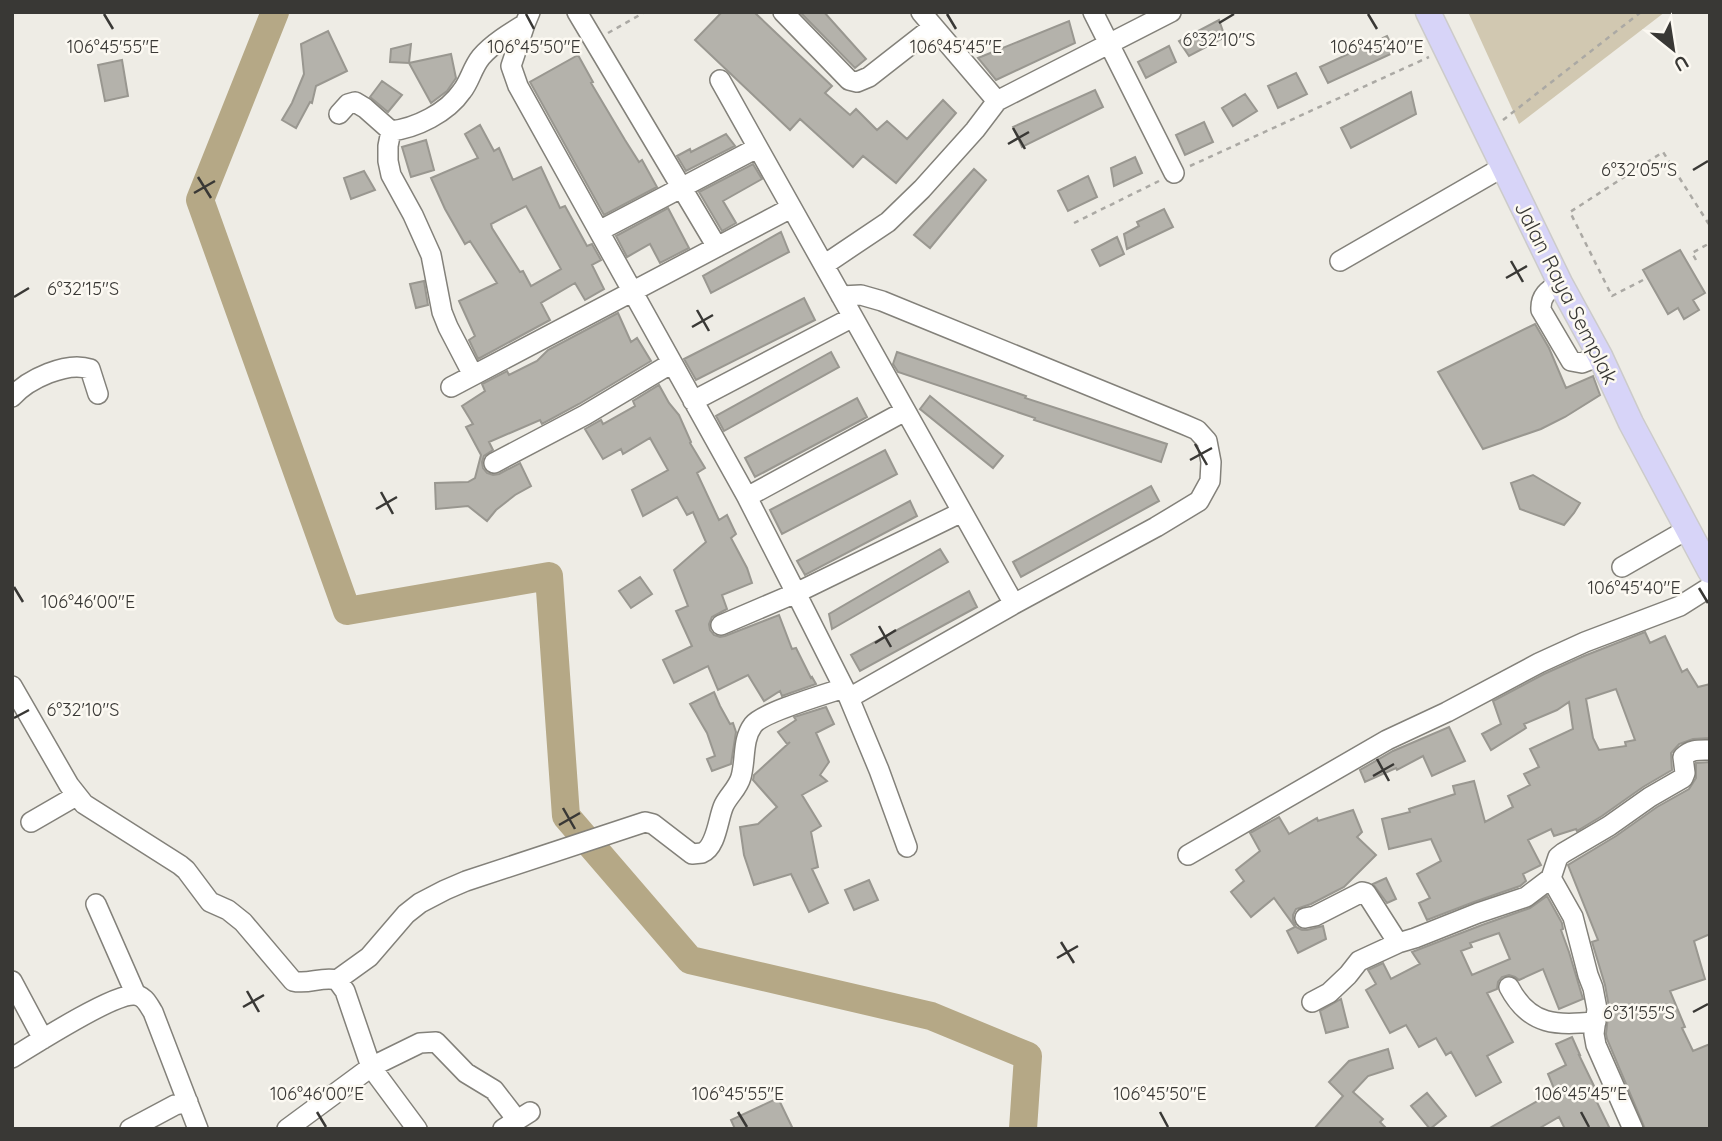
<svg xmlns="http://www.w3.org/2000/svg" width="1722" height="1141" viewBox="0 0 1722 1141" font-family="Quicksand,sans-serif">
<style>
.green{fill:#d1c8b1}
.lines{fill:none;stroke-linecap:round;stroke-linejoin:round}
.river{stroke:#b5a886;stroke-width:28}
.building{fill:#b4b2ab;stroke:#999790;stroke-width:2;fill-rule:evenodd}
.minor-casing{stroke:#83817a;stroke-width:22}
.major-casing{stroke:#cccbca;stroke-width:27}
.path{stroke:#aba9a4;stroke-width:2.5;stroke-dasharray:5 5;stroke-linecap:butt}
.minor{stroke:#fff;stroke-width:19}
.major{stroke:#d7d4f8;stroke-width:24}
.ticks{fill:none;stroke:#393835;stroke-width:2.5}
.labels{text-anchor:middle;stroke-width:5;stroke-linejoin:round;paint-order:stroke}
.street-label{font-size:21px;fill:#393835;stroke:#fcf9f2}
.ticks-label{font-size:18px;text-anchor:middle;fill:#393835;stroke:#fcf9f2;stroke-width:5;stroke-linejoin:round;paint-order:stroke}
</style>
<rect width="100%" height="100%" fill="#eeece5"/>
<path class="green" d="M1468,12h197l-146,112z"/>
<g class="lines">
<path class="river" d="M275,12l-75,188 147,411 202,-35 17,240 124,144 241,56 97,40 -5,73"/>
</g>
<path class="building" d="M722,12h32l78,74 -7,7 25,22 6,-6 21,21 10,-9 20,18 36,-39 13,13 -60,70 -33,-27 -10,11 -53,-48 -10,11 -95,-90z
M800,12h24l42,47 -11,9z
M1219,20l6,17 -36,19 -10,-15z
M1069,21l6,22 -79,37 -18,-22z
M328,31l19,40 -31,15 -4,17 -2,-1 -14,26 -14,-8 10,-17 12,-29 -3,-30z
M1387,36l8,16 -67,31 -8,-16z
M411,44l-2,19 -19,-1 1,-13z
M1169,46l7,16 -30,16 -8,-16z
M451,54l5,24 -9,13 -16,12 -22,-40z
M578,55l15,27 -2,1 34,57 14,22 3,-2 15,27 -53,28 -74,-133z
M122,60l6,36 -23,5 -7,-36z
M1296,73l11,21 -29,14 -10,-22z
M382,81l20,14 -14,17 -18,-15z
M1095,90l8,17 -81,40 -9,-20z
M1411,92l5,22 -65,34 -10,-20z
M1245,94l12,17 -24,15 -11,-18z
M1204,122l9,20 -28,13 -9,-20z
M480,125l14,26 5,-3 14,32 28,-13 19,41 5,-2 22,40 5,-2 9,16 -9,5 12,24 -19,11 -10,-17 -34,20 9,17 -72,39 -9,-19 6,-4 -16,-35 38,-18 -27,-42 -5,3 -20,-35 -14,-31 47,-20 -13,-24zM526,206l35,63 -30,17 -8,-15 -3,1 -28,-44 -1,-4z
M726,134l9,12 -49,25 -9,-15 13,-7 1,3z
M426,140l8,30 -23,7 -9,-30z
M1135,157l7,16 -28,13 -3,-18z
M753,164l9,15 -39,22 13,22 -14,8 -23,-39z
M974,169l12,11 -56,68 -16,-13z
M364,171l11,19 -24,9 -7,-21z
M1088,176l9,21 -29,14 -10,-20z
M668,208l21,40 -29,15 -10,-19 -23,13 -11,-21z
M1164,209l9,18 -46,22 -3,-15 15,-8 -2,-4z
M781,232l8,20 -78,41 -8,-17z
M1117,237l7,17 -24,12 -8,-16z
M1680,250l25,43 -12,7 6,10 -15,9 -6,-11 -10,6 -25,-44z
M424,281l4,24 -12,3 -6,-24z
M804,298l11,22 -119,60 -12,-21z
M618,313l13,29 6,-4 14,23 -72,43 -37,20 -2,-4 -51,22 4,8 -9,6 -2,6 1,6 4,5 6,2 6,-1 21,-11 11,23 -16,9 -19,15 -9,11 -19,-15 -32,3 -1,-26 33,-1 7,-4 6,-23 -15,-28 7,-3 -11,-18 23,-15 -3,-7 25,-13 2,4 28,-14 11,-11z
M1535,324l14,24 17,40 27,-12 7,19 -35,22 -24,12 -58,20 -45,-77z
M831,352l8,15 -115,64 -8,-15z
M897,352l129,44 -1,2 142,46 -6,18 -127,-42 1,-2 -137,-46 -5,-8z
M659,385l10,18 10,12 12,27 -1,1 15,25 -8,5 22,47 8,-5 9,19 -5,4 16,30 5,15 -30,12 5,14 -15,8 -3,7 1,6 4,5 6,2 5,-1 54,-21 13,34 4,-1 15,30 1,-1 4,7 -34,12 -2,-5 -16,10 -16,-26 -30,15 -10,-24 -34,17 -11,-23 29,-14 -16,-35 12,-5 -14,-36 32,-28 -13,-30 -6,3 -10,-18 -34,19 -11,-26 36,-20 -18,-32 -27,16 -2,-5 -18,10 -18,-30 16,-9 2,4 32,-18 -2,-5z
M930,396l73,60 -10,12 -73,-59z
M857,398l10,19 -112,60 -10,-19z
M885,450l12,24 -115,60 -12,-24z
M1533,475l47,28 -6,10 -10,12 -44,-16 -9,-26z
M1151,486l8,15 -138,76 -8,-15z
M910,501l7,15 -112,59 -8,-14z
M940,549l8,13 -116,67 -3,-15z
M640,577l12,17 -21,14 -12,-17z
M969,591l8,16 -117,64 -9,-16z
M1645,632l5,11 15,-7 17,36 5,-3 11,18 12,-3v54l-17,1 -14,5 -8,9 1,17 -29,17 -41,29 -25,15 -1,-2 -22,7 -3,-7 -23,11 13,25 -18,9 3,7 -6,5 -46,16 -47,18 -8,-17 11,-5 -13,-24 24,-13 -10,-22 -42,10 -7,-30 28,-7 -1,-3 46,-15 -2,-8 21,-5 11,41 28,-15 -5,-11 22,-11 -6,-11 15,-7 -9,-18 43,-20 -4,-27 -12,8 -33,14 2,4 -35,22 -9,-16 19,-10 -8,-23 51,-27 40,-18zM1616,689l19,51 -10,2 1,4 -27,4 -6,-12 -7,-39z
M714,692l6,14 10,18 3,-1 3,9 -5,32 -19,7 -5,-12 8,-3 -8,-23 -17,-29z
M826,707l8,17 -18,9 13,29 -9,13 7,6 -25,14 19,31 -10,6 7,35 -6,2 16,34 -19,9 -18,-38 -37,11 -10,-30 -4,-28 18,-3 19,-17 -24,-27 1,-5 36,-33 -3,2 -9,-12 18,-12 -2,-3z
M1449,727l16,34 -33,15 -9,-20 -26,14 -1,-2 -31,14 -5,-12 33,-19z
M1710,762v172l-16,7 11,38 -35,12 15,36 -3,1 11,23 17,-7v85h-65l-38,-90 -1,-5 3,-27 -4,-22 -13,-43 6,-2 -30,-75 48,-29 41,-29 32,-18 7,-11v-15z
M1353,810l9,22 -5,5 19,18 -32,32 -33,17 -15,5 -3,6v5l3,7 6,3h5l16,-4 3,13 -28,14 -11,-22 8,-4 -21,-29 -23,19 -20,-25 13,-11 -8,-11 24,-19 -10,-18 29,-16 10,17 28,-16 1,3z
M1386,878l10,21 -9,4 -14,-19z
M869,880l9,20 -24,10 -9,-20z
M1547,896l15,27 1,6 -2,1 8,22 14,47 -24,10 -16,-40 -24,11 -4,-3 -6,-2 -7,2 -4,5 -1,7 -10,4 26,49 -26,14 14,26 -25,14 -25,-44 -5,3 -10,-17 -17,9 -13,-22 -16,8 -24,-43 10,-6 -8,-14 15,-7 8,16 29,-15 -8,-12 70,-27 48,-17zM1499,933l11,26 -38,16 -11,-24 11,-4 -2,-4z
M1341,999l7,28 -22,6 -6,-22z
M1572,1037l8,18h-1l17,35 -4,2 18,37h-45l-6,-12 -21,12h-50l67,-38 -7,-17 18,-9 -10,-21z
M1388,1049l5,19 -25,8 -15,16 30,27 -3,3 7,7h-73l29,-33 -14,-14 20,-21z
M1427,1093l19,23 -16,13 -19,-23z
M778,1098l15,31h-58l-4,-9z"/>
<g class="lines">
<g class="minor-casing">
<path id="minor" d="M530,12l-5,12 -14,42 7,20 229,411 49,96 53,105 30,72 28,77
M577,12l140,235
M783,12l66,68 8,2 12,-5 64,-50
M921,12l76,89
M1093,12l81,161
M720,80l294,524
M339,114l9,-10 7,-2 10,6 26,23c25,-3 56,-18 71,-40 8,-10 10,-23 19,-34 11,-13 29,-24 44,-33
M391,131l-3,15v15l3,14 22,40 18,40 11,57 6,15 25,48
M599,231l158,-83
M1340,261l163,-94
M824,265l64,-43 34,-33 53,-59 22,-29 174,-89
M1560,283c-11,7 -20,12 -19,27l30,51 11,2 18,-7
M841,296l20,-1 21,6 301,123 14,6 10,11 4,21 -1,19 -11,20 -43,26 -142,77 -165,94
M451,387l340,-179
M12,397c16,-18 55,-36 78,-28l8,25
M693,401l160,-84
M494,463l91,-48 87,-52
M747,497l158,-86
M1622,567l66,-38
M721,625l75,-32 166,-81
M12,686l57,99 15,19 96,61 6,5 24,32 18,8 15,12 50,59c15,4 29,-5 44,-1l8,11 26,76 46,62
M31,822l45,-26
M1188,855l199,-115 60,-28 92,-49 46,-21 95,-36 30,-19
M1551,878l22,39 15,58 5,13 4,21 -3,25 2,11 37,84
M96,904l40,91
M1305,918l10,-2 47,-24 4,1 32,50
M337,980l32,-23 37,-43 14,-11 25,-13 21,-9 179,-59 8,2 39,30c0,0 10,-1 10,-1 15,-6 16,-36 22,-48 5,-10 14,-17 17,-28 5,-18 1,-37 12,-52 10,-13 73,-31 91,-37
M12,981l31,58
M1509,987c21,40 48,38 87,35
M1312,1002l17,-9 19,-18 11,-14 39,-18 17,-5 63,-25 48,-16 25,-19 7,-21 5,-4 46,-27 41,-29 33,-19 2,-5 -2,-16c8,-8 16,-7 27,-7
M12,1058c21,-13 101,-64 122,-63 10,0 14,9 19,17l45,117
M130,1129l45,-24 13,-3
M287,1129l84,-62 49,-24 16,-1 30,31 28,17 17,22 4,8
M503,1129l27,-17"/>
</g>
<g class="major-casing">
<path id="major" d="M1428,12l132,271 40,73 31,67 79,148"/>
</g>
<path class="path" d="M608,33l37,-21
M1503,120l138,-108
M1190,166l239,-109
M1074,223l85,-42
M1696,260l-4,-7 18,-10
M1643,280l-31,16 -42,-84 93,-60 47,74"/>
<use href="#minor" class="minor"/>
<use href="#major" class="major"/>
</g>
<path class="ticks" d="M104,14l9,15M526,14l8,15M947,14l9,15M1368,14l9,15M1219,23l15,-9M1013,128l12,21M1008,144l21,-12M1693,170l15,-9M198,177l13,21M194,193l21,-12M1511,261l12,21M1506,278l21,-12M14,297l15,-9M697,310l12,21M692,327l21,-12M1195,444l12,21M1190,460l22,-12M381,492l12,22M376,509l21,-12M14,587l9,15M1699,588l9,15M879,626l12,21M875,643l21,-13M14,718l15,-8M1377,759l12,22M1373,776l21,-12M563,808l12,21M559,825l21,-12M1061,942l13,21M1057,958l21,-12M247,991l12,21M243,1007l21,-12M1693,1012l15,-8M317,1112l9,15M738,1112l9,15M1160,1112l8,15M1581,1112l8,15"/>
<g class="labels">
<g class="street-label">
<text transform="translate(1566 293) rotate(63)" y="7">Jalan Raya Semplak</text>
</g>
</g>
<g class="ticks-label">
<text x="1219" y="46">6°32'10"S</text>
<text x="113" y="53">106°45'55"E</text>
<text x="534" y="53">106°45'50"E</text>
<text x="956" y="53">106°45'45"E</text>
<text x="1377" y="53">106°45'40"E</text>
<text x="1639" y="176">6°32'05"S</text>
<text x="83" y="295">6°32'15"S</text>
<text x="1634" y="594">106°45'40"E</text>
<text x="88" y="608">106°46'00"E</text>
<text x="83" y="716">6°32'10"S</text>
<text x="1639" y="1019">6°31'55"S</text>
<text x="317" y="1100">106°46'00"E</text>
<text x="738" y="1100">106°45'55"E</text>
<text x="1160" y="1100">106°45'50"E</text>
<text x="1581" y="1100">106°45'45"E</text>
</g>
<rect width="1722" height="1141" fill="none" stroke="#393835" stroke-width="28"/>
<g transform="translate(1673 49) rotate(150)" stroke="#fcf9f2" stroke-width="5" paint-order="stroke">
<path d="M0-5L12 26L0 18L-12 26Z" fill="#393835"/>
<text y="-10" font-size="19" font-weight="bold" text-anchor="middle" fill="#393835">U</text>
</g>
</svg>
